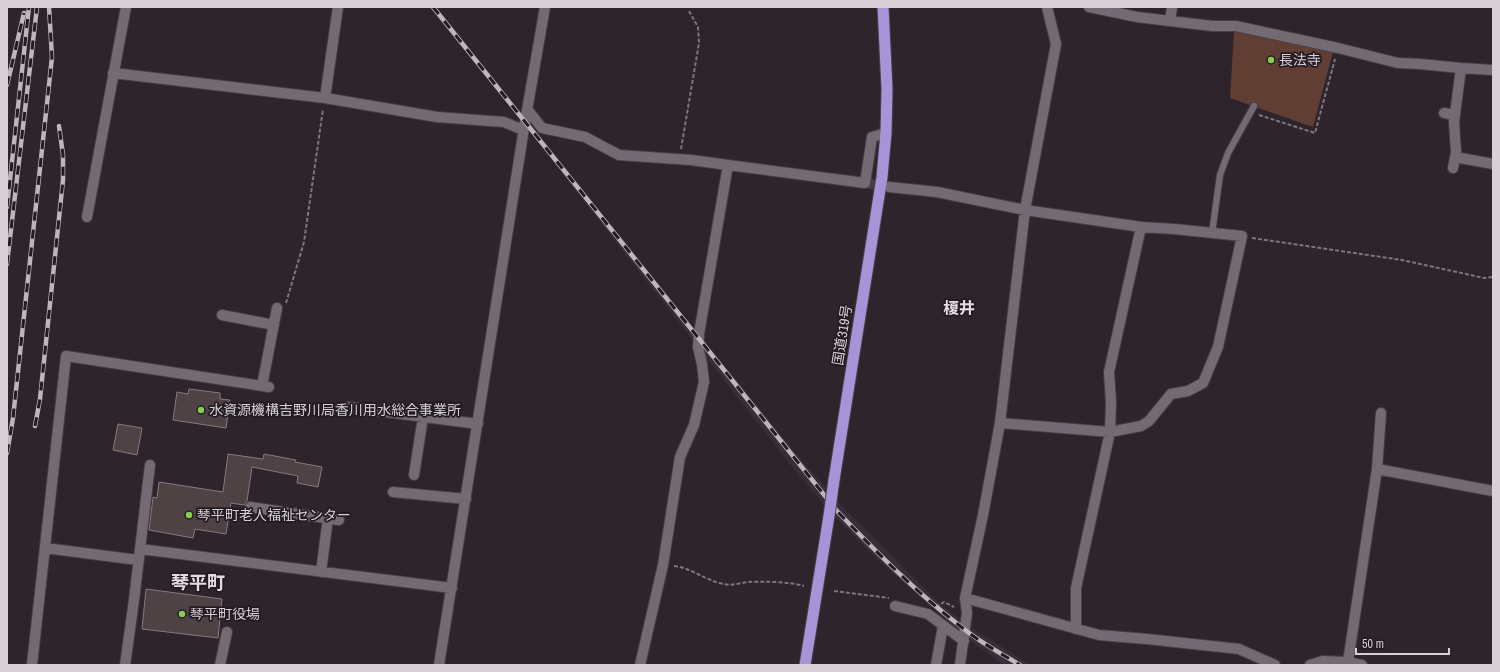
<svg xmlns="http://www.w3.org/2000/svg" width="1500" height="672" viewBox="0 0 1500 672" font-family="'Archivo Narrow','Noto Sans JP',sans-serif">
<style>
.built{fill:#3a2c38}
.green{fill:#613e34}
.building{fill:#4f4245;stroke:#88797d}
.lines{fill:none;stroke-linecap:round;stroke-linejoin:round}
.minor-tunnel{stroke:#463e46;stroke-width:10;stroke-dasharray:10 5;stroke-linecap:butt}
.service-casing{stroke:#474046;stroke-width:8}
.minor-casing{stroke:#474046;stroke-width:12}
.trunk-casing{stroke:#474046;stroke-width:13}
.path{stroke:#7e767d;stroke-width:2;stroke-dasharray:4 2;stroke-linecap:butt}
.service{stroke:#746a73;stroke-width:6}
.minor{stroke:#746a73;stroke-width:10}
.trunk{stroke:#a892d8;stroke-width:11}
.rail-casing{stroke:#bdb6bc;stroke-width:4.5}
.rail{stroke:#231b22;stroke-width:3;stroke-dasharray:9;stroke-linecap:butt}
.trunk-bridge-casing{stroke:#474046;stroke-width:13;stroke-linecap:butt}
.trunk-bridge{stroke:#a892d8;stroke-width:11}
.poi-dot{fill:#86cf4b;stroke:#231b22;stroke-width:1.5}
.labels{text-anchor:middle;stroke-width:3.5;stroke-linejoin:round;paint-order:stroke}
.poi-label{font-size:14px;fill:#d7d1d6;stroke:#231b22;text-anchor:start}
.street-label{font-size:14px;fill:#d7d1d6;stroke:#231b22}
.quarter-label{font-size:16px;font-weight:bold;fill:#e6dbe5;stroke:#231b22}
.district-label{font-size:18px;font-weight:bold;fill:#e6dbe5;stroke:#231b22}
</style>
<rect width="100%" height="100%" fill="#2d242c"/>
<path class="built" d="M429,7h8l262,327 105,129 38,43 98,98 26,20 64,41h-26l-39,-28 -87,-77 -45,-45 -37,-43 -267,-341z"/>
<path class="green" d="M1234,31l99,21 -20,75 -83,-29z"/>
<path class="building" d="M189,389l31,4v6l10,1 -4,28 -53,-8 4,-28 11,2z
M118,424l24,4 -5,27 -24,-5z
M228,454l35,5 1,-5 32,6 -1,2 27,5 -4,20 -21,-4 1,-7 -46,-9 -5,34 -3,4 -13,-2 -5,31 -31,-5 -2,9 -44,-8 4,-33 4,1 2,-16 64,10z
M146,589l76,10 -4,39 -76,-9z"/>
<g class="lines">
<path class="minor-tunnel" d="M865,183l24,4"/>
<g class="service-casing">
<path id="service" d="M1212,233l8,-58 8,-22 26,-47"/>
</g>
<g class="minor-casing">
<path id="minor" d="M1089,7l48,10 75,9h24l102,22 60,15 22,1 41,4 32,2
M1170,21l2,-14
M113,73l212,25 112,19 67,5 19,8
M325,98l13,-91
M527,109l15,19 43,9 34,18 72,5 37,5 -29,169 -1,13 4,17 2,18 -10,43 -14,32 -17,108 -23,100
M1444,113l11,2
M1455,157l38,7
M728,165l137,18 7,-46 14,-4
M1453,168l3,-16 -2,-30 7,-54
M889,187l48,5 88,18 116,17 33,2 68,7 -24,111 -15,36 -15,8 -17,3 -22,27 -8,5 -31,6 -110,-9
M87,217l39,-210
M222,315l52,10
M262,386l15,-78
M348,407l130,17
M1377,469l116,22
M414,475l9,-58
M393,492l73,7
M250,507l89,13
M45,548l93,12
M140,549l312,39
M321,572l7,-54
M965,598l134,37 48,4 92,10 36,16
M895,606l33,8 36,27
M1076,629v-41l34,-156 1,-30 -2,-30 32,-145
M1348,662l29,-193 4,-56
M32,665l34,-309 203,31
M125,665l9,-65 16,-135
M220,665l7,-33
M439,665l86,-543 20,-115
M936,665l7,-39
M960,665l7,-52 -2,-15 18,-83 17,-92 25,-213 31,-166 -9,-37
M1310,665l13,-4 25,1 14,3"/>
</g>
<g class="trunk-casing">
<path id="trunk" d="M834,480l48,-303 4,-44 1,-44 -4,-82
M805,665l24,-149"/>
</g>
<path class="path" d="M1259,115l56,18 20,-74
M681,149l18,-106 -1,-16 -9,-16
M1252,238l150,22 82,18 9,-1
M286,303l18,-61 19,-133
M674,566c18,2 32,15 50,18 8,2 16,-1 24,-2 14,-1 44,0 56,4
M834,591l55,7
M936,607l8,-5 10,5"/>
<use href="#service" class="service"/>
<use href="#minor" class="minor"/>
<use href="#trunk" class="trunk"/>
<g class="rail-casing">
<path id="rail" d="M433,7l404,504c40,42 81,83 127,118 17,14 38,25 56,36
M7,85l17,-72
M7,207l22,-200
M7,264l30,-257
M35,426l5,-27 23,-219v-25l-4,-29
M7,453l6,-35 39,-361 -3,-50"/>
</g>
<use href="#rail" class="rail"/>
<g class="trunk-bridge-casing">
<path id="trunk-bridge" d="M829,516l5,-36"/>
</g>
<use href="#trunk-bridge" class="trunk-bridge"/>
</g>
<g class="poi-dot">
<circle cx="1271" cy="60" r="4"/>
<circle cx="201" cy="410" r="4"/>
<circle cx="189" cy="515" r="4"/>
<circle cx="182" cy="614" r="4"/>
</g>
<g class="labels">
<g class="poi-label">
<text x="1279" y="65">長法寺</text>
<text x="209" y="415">水資源機構吉野川局香川用水総合事業所</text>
<text x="197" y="520">琴平町老人福祉センター</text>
<text x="190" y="619">琴平町役場</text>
</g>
<g class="street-label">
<text transform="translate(842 335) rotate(-81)" y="5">国道319号</text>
</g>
<g class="quarter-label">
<text x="959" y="314">榎井</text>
</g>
<g class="district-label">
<text x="198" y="589">琴平町</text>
</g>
</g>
<rect width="1500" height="672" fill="none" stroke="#d7d1d6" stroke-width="16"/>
<path d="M1356 648v6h93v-6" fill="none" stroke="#d7d1d6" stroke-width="2"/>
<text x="1362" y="648" font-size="12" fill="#d7d1d6" stroke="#231b22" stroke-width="3" paint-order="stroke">50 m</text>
</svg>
